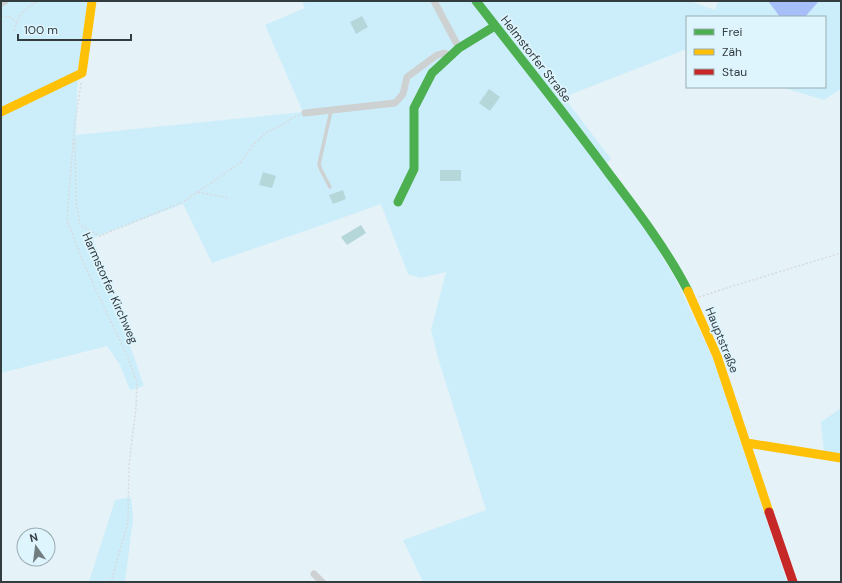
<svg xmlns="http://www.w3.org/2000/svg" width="842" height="583" viewBox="0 0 842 583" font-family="'DM Sans',sans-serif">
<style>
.green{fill:#cceefb}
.water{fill:#a7bff8}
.building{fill:#b6d7da}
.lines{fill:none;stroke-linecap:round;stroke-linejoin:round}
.path{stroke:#d7dbdd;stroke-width:1.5;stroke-dasharray:2 2;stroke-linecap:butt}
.lane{stroke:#ced1d2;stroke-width:3.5}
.street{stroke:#ced1d2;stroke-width:7}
.fast{stroke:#4caf50;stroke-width:9}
.slow{stroke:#ffc107;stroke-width:9}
.jam{stroke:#c62828;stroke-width:9}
.labels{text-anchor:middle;stroke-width:3.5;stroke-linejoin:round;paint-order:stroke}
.street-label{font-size:12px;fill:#333c3f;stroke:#def5fe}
</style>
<rect width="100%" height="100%" fill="#e5f2f7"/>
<path class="green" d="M1,1h90l-13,67 -2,67 227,-23 -38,-87 40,-17 -3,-7h388l25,9 3,-9h50l12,16h-93v32l-123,48 47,62 -10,9 41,54 35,60 36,77 74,223h-364l-20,-42 83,-30 -48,-152 -7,-28 15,-58 -25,6 -13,-4 -27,-70 -56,20 -113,39 -29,-59 -90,34 51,148 -14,4 -10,-25 -13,-19 -106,27z
M819,1h22v88l-17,11 -43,-13h44v-70h-20z
M841,408v47l-17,-2 -3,-31z
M131,497l2,22 -8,63h-36l26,-82z"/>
<path class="water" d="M768,1h51l-14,16h-25z"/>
<path class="building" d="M362,16l6,11 -12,7 -6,-12z
M489,89l11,8 -10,14 -11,-8z
M440,170h21v11h-21z
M263,172l13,4 -4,12 -13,-3z
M343,190l3,9 -13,5 -4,-9z
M361,225l5,8 -19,12 -6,-8z"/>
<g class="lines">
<path class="path" d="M1,16l9,1 6,5
M14,31c5,-17 9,-22 25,-30
M81,83l-7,48 -7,89 17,44 44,94 9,24 -1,25 -7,58 -1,57 -17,60
M75,139l1,63 4,23 20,11 83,-34 57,-39 14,-19 13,-12 15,-7 12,-8 6,-2
M198,192l30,6
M699,297l37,-12 105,-32"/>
<path class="lane" d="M330,187l-9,-17 -2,-6 12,-53"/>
<path class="street" d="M434,1l25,47
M1,3l4,-2
M305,113l90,-10 8,-9 4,-17 30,-22 7,-2 8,3
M314,574l8,8"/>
<path class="fast" d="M476,1c45,58 91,115 134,174 28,37 57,75 78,116
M398,202l16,-33v-61l18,-35 27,-25 36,-22"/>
<path class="slow" d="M1,112l81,-39 10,-72
M688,291l29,65 52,156
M747,443l94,15"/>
<path class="jam" d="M769,512l24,70"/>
</g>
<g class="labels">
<g class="street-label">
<text transform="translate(536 59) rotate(52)" y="4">Helmstorfer Straße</text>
<text transform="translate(110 288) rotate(66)" y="4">Harmstorfer Kirchweg</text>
<text transform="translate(722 340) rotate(68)" y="4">Hauptstraße</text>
</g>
</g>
<rect width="842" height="583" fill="none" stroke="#333c3f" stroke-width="4"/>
<rect x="686" y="16" width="140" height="72" fill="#def5fe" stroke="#9aabb2"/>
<rect x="694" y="29" width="20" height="6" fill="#4caf50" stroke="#9aabb2"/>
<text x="722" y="36" font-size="12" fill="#333c3f">Frei</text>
<rect x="694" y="49" width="20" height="6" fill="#ffc107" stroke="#9aabb2"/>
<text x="722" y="56" font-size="12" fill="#333c3f">Zäh</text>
<rect x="694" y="69" width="20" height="6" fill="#c62828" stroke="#9aabb2"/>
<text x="722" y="76" font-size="12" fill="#333c3f">Stau</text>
<g transform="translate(36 547) rotate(346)"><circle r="19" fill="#def5fe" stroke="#9aabb2"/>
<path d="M0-3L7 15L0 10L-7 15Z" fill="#717c7f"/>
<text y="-6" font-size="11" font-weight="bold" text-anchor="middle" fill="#333c3f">N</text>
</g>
<path d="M18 34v6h113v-6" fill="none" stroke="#333c3f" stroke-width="2"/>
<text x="24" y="34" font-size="12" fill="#333c3f" stroke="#def5fe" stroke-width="3" paint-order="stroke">100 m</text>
</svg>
